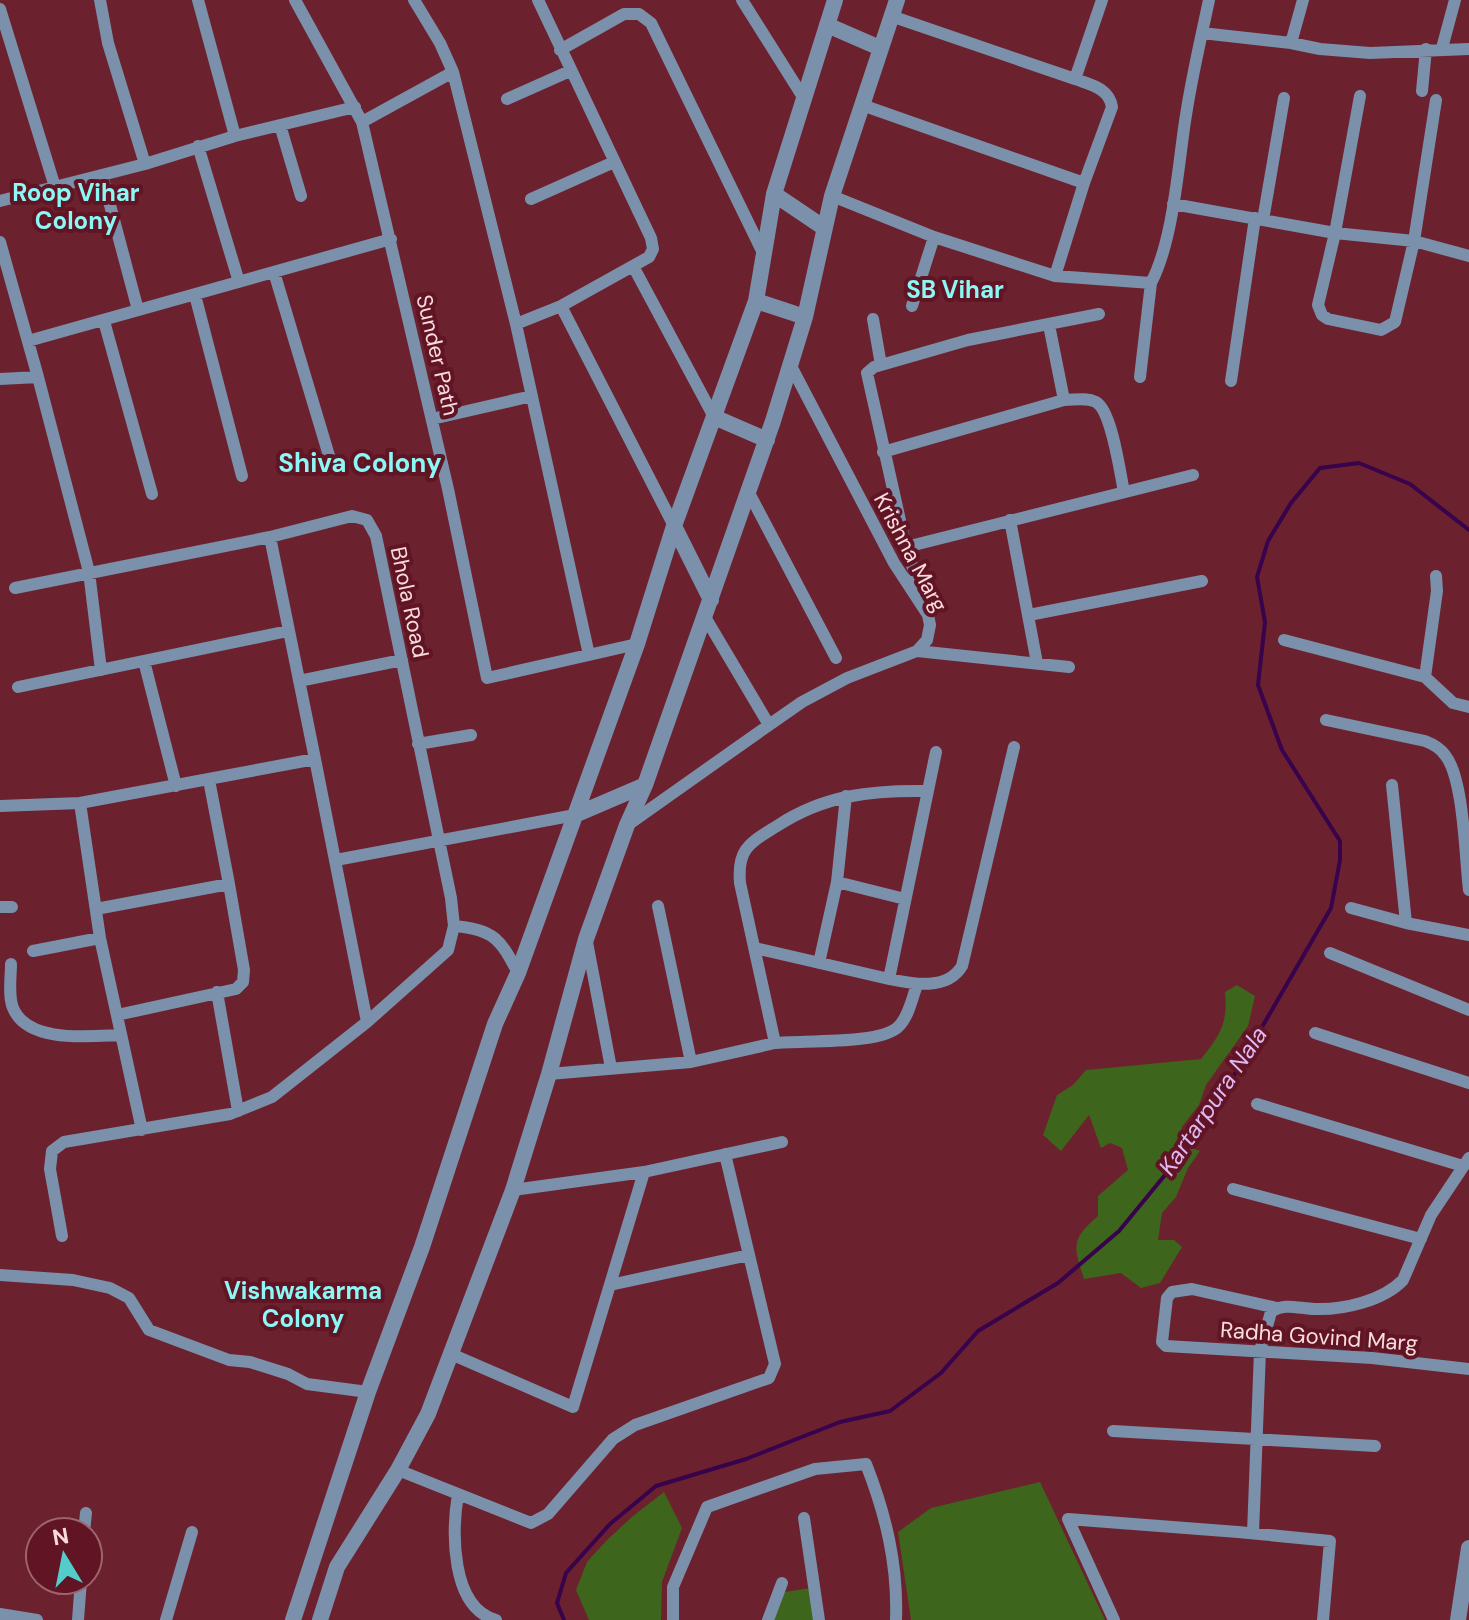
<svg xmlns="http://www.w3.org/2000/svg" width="1469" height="1620" viewBox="0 0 1469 1620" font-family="'DM Sans',sans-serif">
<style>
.green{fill:#3e651c}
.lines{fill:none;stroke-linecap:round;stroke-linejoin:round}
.stream{stroke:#38034c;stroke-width:4}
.minor{stroke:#7a90ab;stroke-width:12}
.tertiary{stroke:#7a90ab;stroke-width:16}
.labels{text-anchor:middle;stroke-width:8;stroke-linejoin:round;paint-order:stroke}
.street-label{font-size:22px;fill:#f9dcde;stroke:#601424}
.neighbourhood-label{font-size:24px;font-weight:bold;fill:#8cf8f5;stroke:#601424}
.water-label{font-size:24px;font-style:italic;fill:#deb7f3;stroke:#601424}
.quarter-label{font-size:26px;font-weight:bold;fill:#8cf8f5;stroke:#601424}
</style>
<rect width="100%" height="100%" fill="#6c212e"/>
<path class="green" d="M1237,985l18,11 -7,30 -42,59 -7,20 -17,22 -3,16 21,8 -12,17 -12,29 -14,16 -4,27h16l8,7 -22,36 -19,5 -20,-15 -37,6c-11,-33 -13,-40 14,-63v-20l30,-26 -6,-22 -12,-5 -9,5 -12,-33 -28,36 -18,-16 14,-40 16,-10 13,-15 115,-11c19,-24 27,-35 24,-67z
M1040,1482l65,138h-194l-13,-88 33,-24z
M664,1492l18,36 -20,54 -1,38h-72l-13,-30 11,-28 19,-21 27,-25z
M811,1588l4,32h-42l11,-28z"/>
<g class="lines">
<path class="stream" d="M564,1620l-7,-17 9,-30 44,-49 46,-38 90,-27 94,-37 50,-11 51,-38 37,-42 80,-48 61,-52 69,-84 38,-58 105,-181 9,-48v-19l-58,-91 -24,-65 7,-63 -8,-45 11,-36 23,-38 29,-35 39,-5 51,21 59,46"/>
<path class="minor" d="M100,0l8,43 37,121
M198,0l37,136
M295,0l67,122 86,367 39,189 150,-34
M742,0l61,97
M1303,0l-12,43 29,6 50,4 99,-4
M0,9l55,178
M891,16l184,63 27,-79
M1202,33l89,10
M1442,48l13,-48
M560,50l64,-36h15l12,9 113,232
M453,72l63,252 73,331
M1422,91l4,-42
M1360,96l-25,137 -17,72 4,10 6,4 53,11 14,-8 19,-81 22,-141
M507,99l63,-28
M862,105l222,78 28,-76c-3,-19 -21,-22 -37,-28
M362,122l91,-50 -13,-29 -26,-43
M280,125l21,71
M198,146l41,136
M102,175l36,135
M832,196l102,41 121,39 29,-93
M531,199l83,-37
M0,201l145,-37 90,-28 120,-29
M1173,204l162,29 79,8 55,15
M1263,220l21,-122
M0,242l38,135 -38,2
M633,266l81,151
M274,272l56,187
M1055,276l96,7c23,-44 27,-119 35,-168 6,-39 15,-77 23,-115
M195,295l47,181
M561,306l113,220
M912,306l22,-69
M873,319l8,46
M104,321l48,173
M516,324l45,-18 88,-49 4,-8 -2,-11 -113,-238
M1049,325l15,75
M28,341l363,-102
M38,377l51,195 12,98
M1140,377l11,-94
M1231,381l24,-163
M432,419l100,-23
M883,452l181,-52c11,0 22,-3 32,2 16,9 24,71 28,90
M748,491l88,167
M1010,520l27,143
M906,547l287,-72
M15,588l255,-51 82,-21 15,4 9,16 75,362 3,28 -6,24 -81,72 -95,75 -42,17 -166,28 -12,9 -2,18 12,67
M923,598l-17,-51 -39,-174 7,-6 94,-27 131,-26
M1029,615l173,-34
M1284,640l141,37 28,26 16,4
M917,651l152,16
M144,661l32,125
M1425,677l12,-86 -1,-15
M299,681l103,-21
M18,687l270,-56
M1326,720l99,21c8,3 15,7 20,14 19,23 20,103 24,135
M769,725l33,-23 45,-24 70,-27 10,-11 3,-15 -2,-10 -34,-52 -103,-197
M418,744l53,-9
M315,759l52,263
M1392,785l14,138
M80,803l20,135 42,192
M0,806l80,-3 235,-44 -45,-222
M629,824l140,-99 -64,-108
M336,860l239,-45
M837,882l68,17
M658,906l33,156
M0,907h12
M1351,908l55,15 63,12
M96,909l133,-25 -20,-104
M454,926c40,3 47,14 64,47
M587,942l24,126
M755,948l134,31 47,-227
M33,951l67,-13
M1330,953l139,57
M819,963l18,-81 9,-86
M11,964c0,12 -3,32 2,44 15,36 77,28 108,27
M889,979c24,5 58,12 73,-13l52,-219
M217,992l21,119
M117,1015l119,-26 7,-7 1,-12 -15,-86
M1315,1033l154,50
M775,1043c28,-3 107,2 124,-17 10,-10 13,-28 18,-41
M549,1074l142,-12 84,-19 -35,-160c-3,-35 10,-40 37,-57 47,-31 95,-36 150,-35
M1257,1104l206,62
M1233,1189l188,50
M513,1190l131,-18 138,-30
M0,1275l73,5 37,8 19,10 20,32 80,30 21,2 38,12 19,10 61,8
M610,1285l139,-30 -24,-101
M1277,1308l-85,-19 -20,3 -5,6 -5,44 4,4 206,12 97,11
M451,1354l122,53 71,-235
M1113,1431l262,15
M398,1470l133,53 17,-9 65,-75 22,-14 134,-47 6,-14 -26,-109
M458,1494c-6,37 -8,113 38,126
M804,1518l15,102
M84,1532l2,-19
M1253,1533l7,-182 11,-39c13,-10 29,-3 44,-3 28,1 68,-8 88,-29l28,-65 38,-57
M0,1614l37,6
M78,1620l3,-40
M166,1620l26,-88
M673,1620v-33l34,-80 108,-38 51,-5c20,51 32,101 30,156
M768,1620l14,-37
M1114,1620l-46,-101 170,13 92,9 -7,79"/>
<path class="tertiary" d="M827,25l53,23
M774,194l49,33
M756,301l49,16
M714,417l53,23
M674,526l37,74
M575,815l70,-30
M293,1620l75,-228 54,-145 73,-223 23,-51 119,-329 37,-118 82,-225 18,-107 61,-194
M320,1620l17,-53 61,-97 30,-56 85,-224 36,-116 37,-135 41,-114 18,-40 128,-364 32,-104 27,-121 65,-196
M1458,1620l11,-72"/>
</g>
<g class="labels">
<g class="street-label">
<text transform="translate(438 355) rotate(77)" y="8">Sunder Path</text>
<text transform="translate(911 552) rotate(62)" y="8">Krishna Marg</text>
<text transform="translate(410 602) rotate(78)" y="8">Bhola Road</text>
<text transform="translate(1319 1336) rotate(4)" y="8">Radha Govind Marg</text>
</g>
<g class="neighbourhood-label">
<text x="76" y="201">Roop Vihar<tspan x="76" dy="28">Colony</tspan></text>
<text x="955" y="298">SB Vihar</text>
<text x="303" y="1299">Vishwakarma<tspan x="303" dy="28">Colony</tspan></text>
</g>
<g class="water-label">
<text transform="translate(1213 1101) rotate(-56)" y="8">Kartarpura Nala</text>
</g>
<g class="quarter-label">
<text x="360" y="472">Shiva Colony</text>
</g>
</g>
<g transform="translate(64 1556) rotate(350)"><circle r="38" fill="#601424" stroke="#9d646e" stroke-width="2"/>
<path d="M0-6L14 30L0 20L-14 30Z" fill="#53cdcb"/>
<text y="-12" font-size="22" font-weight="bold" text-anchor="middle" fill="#f9dcde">N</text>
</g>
</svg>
